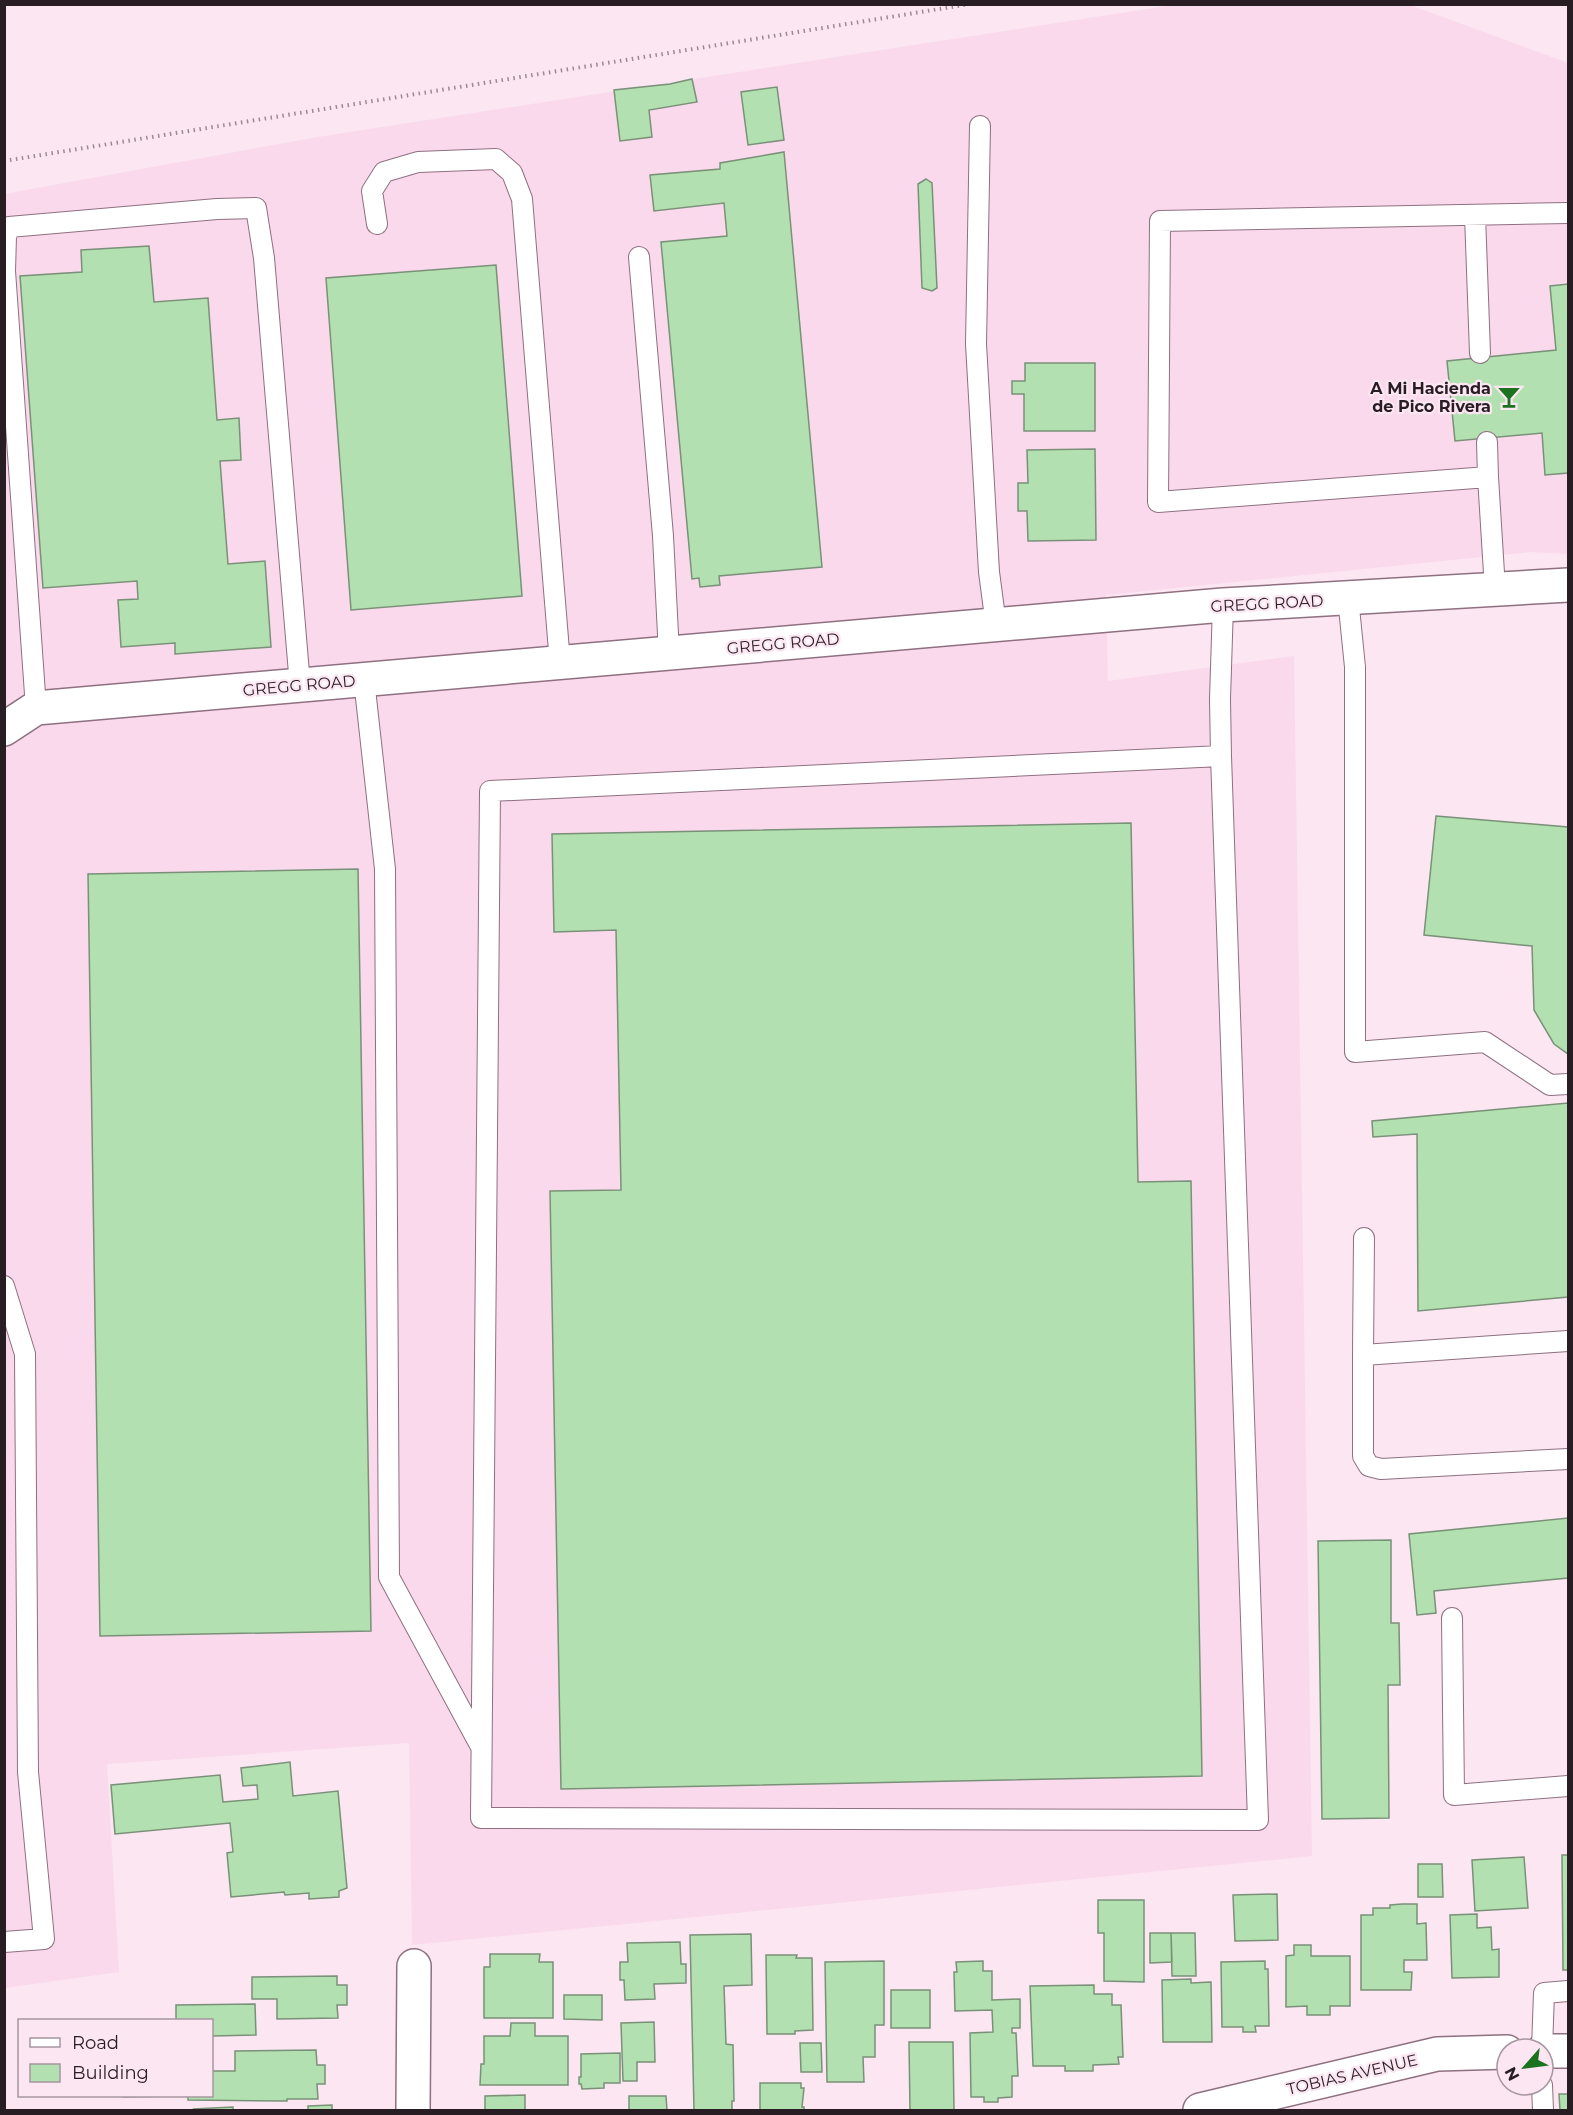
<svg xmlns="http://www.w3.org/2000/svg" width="1573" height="2115" viewBox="0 0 1573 2115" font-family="Montserrat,sans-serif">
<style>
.built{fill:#fad9ec}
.building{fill:#b3e0b0;stroke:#799178;stroke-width:1.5}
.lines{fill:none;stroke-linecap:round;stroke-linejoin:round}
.lane-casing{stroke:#8e7081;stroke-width:22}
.street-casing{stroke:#8e7081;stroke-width:36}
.path{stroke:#9b8a93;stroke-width:4;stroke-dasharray:1.5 4.5;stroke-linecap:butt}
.lane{stroke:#fff;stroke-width:20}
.street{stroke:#fff;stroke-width:33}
.labels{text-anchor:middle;stroke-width:4.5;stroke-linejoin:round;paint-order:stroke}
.poi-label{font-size:16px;font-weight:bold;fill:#291d24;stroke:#fbe6f2;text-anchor:end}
.street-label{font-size:16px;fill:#291d24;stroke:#fbe6f2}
</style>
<rect width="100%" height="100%" fill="#fbe6f2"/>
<path class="built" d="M1173,5h237l158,58v491l-37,-2 -425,43 2,86 186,-25 18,1200 -900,89 -3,-202 -302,21 12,208 -114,16 -1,-1794 314,-57z"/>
<path class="building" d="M692,79l5,23 -48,8 3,27 -32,4 -6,-51 56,-6z
M777,87l7,53 -36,5 -7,-53z
M784,152l38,415 -103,9 1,9 -20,2 -1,-9 -7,1 -31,-337 66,-6 -3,-33 -70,8 -4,-36 70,-6v-6z
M926,179l6,4 5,105 -5,3 -10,-3 -4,-104z
M149,246l5,56 54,-4 9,122 22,-2 2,42 -21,1 8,103 37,-3 6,86 -96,7v-11l-54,4 -3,-47 20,-1 -1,-18 -94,7 -23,-312 62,-4 -1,-22z
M496,265l26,331 -171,14 -25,-332z
M1568,284v189l-23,2 -3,-42 -87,8 -8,-80 109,-11 -6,-64z
M1025,363h70v68h-71v-37h-12v-13h13z
M1095,449l1,91 -68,1 -1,-30h-9v-28h10l-1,-33z
M1436,816l132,11v227l-14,-10 -20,-34 -2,-64 -108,-11z
M1131,823l7,359 53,-1 11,595 -641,13 -11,-598 71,-1 -5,-260 -62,2 -2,-98z
M358,869l13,762 -271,5 -12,-762z
M1568,1103v194l-150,14 -1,-177 -44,3 -1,-16z
M1568,1518v60l-134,13 2,22 -19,2 -8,-81z
M1391,1540v83h8l1,62h-12l1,133 -67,1 -4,-278z
M290,1762l3,34 45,-5 9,97 -8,3v6l-30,2v-6l-24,2 -1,-3 -53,5 -4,-44 6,-1 -3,-29 -115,11 -4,-49 109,-10 3,27 35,-3 -1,-14 -14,1 -2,-18z
M1562,1855h6v115h-5z
M1524,1857l4,51 -53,3 -3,-51z
M1418,1864h24l1,33h-25z
M1277,1894l1,46 -43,1 -2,-46z
M1098,1900h46v82l-40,-1v-48h-6z
M1402,1904h15v20l9,-1 1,37h-23v12h8l-1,18h-50v-75h12v-7h17v-3z
M1477,1914v14l14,-1 1,23 7,-1v28l-47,1 -2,-63z
M1150,1933h21l1,29 -22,1z
M1171,1933h24l1,43h-24z
M751,1934l1,51 -28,1 2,58 7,1 1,56h-2v9h-38l-4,-175z
M680,1942l1,22h5v19l-32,1 1,15 -30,1 -1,-20h-4v-18h8l-1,-19z
M1294,1945h17v11h39v50h-20v9h-23v-9l-21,1v-51l8,-1z
M490,1954h50l-1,8h14v56h-69v-51h6z
M766,1955h31l-1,3h16l1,72 -18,1v3h-28z
M884,1961v64h-9v32h-12l1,25h-37l-2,-120z
M983,1961v10h9v29l28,-1v29h-8v5h4l2,43h-6v21l-14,1v4h-14v-5h-13l-1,-64 23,-1 -1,-22 -37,1 -1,-39h3l-1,-10z
M1265,1961v8h3l1,57h-14l1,6h-13v-5h-21l-1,-65z
M337,1976v9h10v20h-10l1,13 -61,1v-20h-25v-22z
M1191,1979v4l20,-1 1,60h-49l-1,-62z
M1094,1985v9h18v11h9l2,52h-5l1,7 -26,1v6h-28v-5h-32l-3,-80z
M891,1990h39v38h-39z
M564,1995h38v25l-38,-1z
M255,2004l1,31 -44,1v-16h-36v-15z
M654,2022l1,40h-18v19h-14l-2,-58z
M511,2023h24v13h33v49h-88l1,-21h3v-28h26z
M909,2042h44l1,68h-44z
M800,2043h21l1,29h-21z
M316,2050l1,15h8v19h-8l1,15h-31v2l-99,-1v-4h24v-25h23v-20z
M620,2053v30h-16v5l-22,1 -1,-5h-2v-7h2v-23z
M760,2083h41v5h3l-2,19h2v3h-44z
M1559,2094h9v16h-8z
M525,2095v15h-40v-14z
M123,2096h45l-45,1z
M629,2096h37l1,14h-38z
M332,2105v5h-24v-4z
M233,2107v3h-38l-1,-1z"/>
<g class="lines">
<g class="lane-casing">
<path id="lane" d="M980,126l-4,218 13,228 7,53
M1475,215l5,138
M377,224l-5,-33 12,-19 34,-10 78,-3 16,14 10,26 38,464
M639,257l24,279 6,118
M1487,442l1,35 -330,25 2,-281 408,-8
M1488,477l7,112
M1348,598l7,69v385l130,-10 65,43 18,-1
M364,680l21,189 4,708 91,168
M36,708l-31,-437 1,-35 3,-9 208,-18 39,-1 8,50 36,427
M1221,756l-731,35 -9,1027 777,2 -37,-1064 -1,-57 3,-94
M4,1286l21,68 3,418 16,167 -40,3
M1568,1341l-205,14v101l6,10 12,3 187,-10
M1363,1355l1,-117
M1452,1618l2,177 114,-9
M1542,2049l2,-56 24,-2
M1542,2085l1,25"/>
</g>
<g class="street-casing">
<path id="street" d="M4,729l32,-21 1187,-103 345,-20
M1543,2051h25
M413,2110l1,-144
M1200,2110l237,-56 70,-2"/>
</g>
<path class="path" d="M4,161l966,-157"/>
<use href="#lane" class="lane"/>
<use href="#street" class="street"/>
</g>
<defs>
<g id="bar-bare" transform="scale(1.8)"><path d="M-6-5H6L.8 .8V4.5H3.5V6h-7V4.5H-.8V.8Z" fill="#1c731f" stroke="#fbe6f2" stroke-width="2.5" paint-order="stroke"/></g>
</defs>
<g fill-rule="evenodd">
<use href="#bar-bare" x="1509" y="397"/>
</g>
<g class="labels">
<g class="poi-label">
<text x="1491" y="394">A Mi Hacienda<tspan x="1491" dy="18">de Pico Rivera</tspan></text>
</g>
<g class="street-label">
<text transform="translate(1267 603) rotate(-3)" y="6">GREGG ROAD</text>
<text transform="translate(783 643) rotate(-5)" y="6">GREGG ROAD</text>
<text transform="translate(299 685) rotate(-5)" y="6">GREGG ROAD</text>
<text transform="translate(1352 2074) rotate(-13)" y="6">TOBIAS AVENUE</text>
</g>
</g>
<rect width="1573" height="2115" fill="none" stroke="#291d24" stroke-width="12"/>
<rect x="18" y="2019" width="195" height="78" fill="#fbe6f2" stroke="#a796a0" stroke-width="1.5"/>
<rect x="30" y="2038" width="30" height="9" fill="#ffffff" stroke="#a796a0" stroke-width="1.5"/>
<text x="72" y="2049" font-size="18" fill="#291d24">Road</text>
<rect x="30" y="2064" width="30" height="18" fill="#b3e0b0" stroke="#a796a0" stroke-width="1.5"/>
<text x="72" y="2079" font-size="18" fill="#291d24">Building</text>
<g transform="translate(1525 2067) rotate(242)"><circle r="28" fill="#fbe6f2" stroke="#a796a0" stroke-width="1.5"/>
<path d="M0-4.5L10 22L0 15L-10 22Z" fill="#1c731f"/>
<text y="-9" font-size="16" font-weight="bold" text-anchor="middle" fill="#291d24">N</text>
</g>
</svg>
